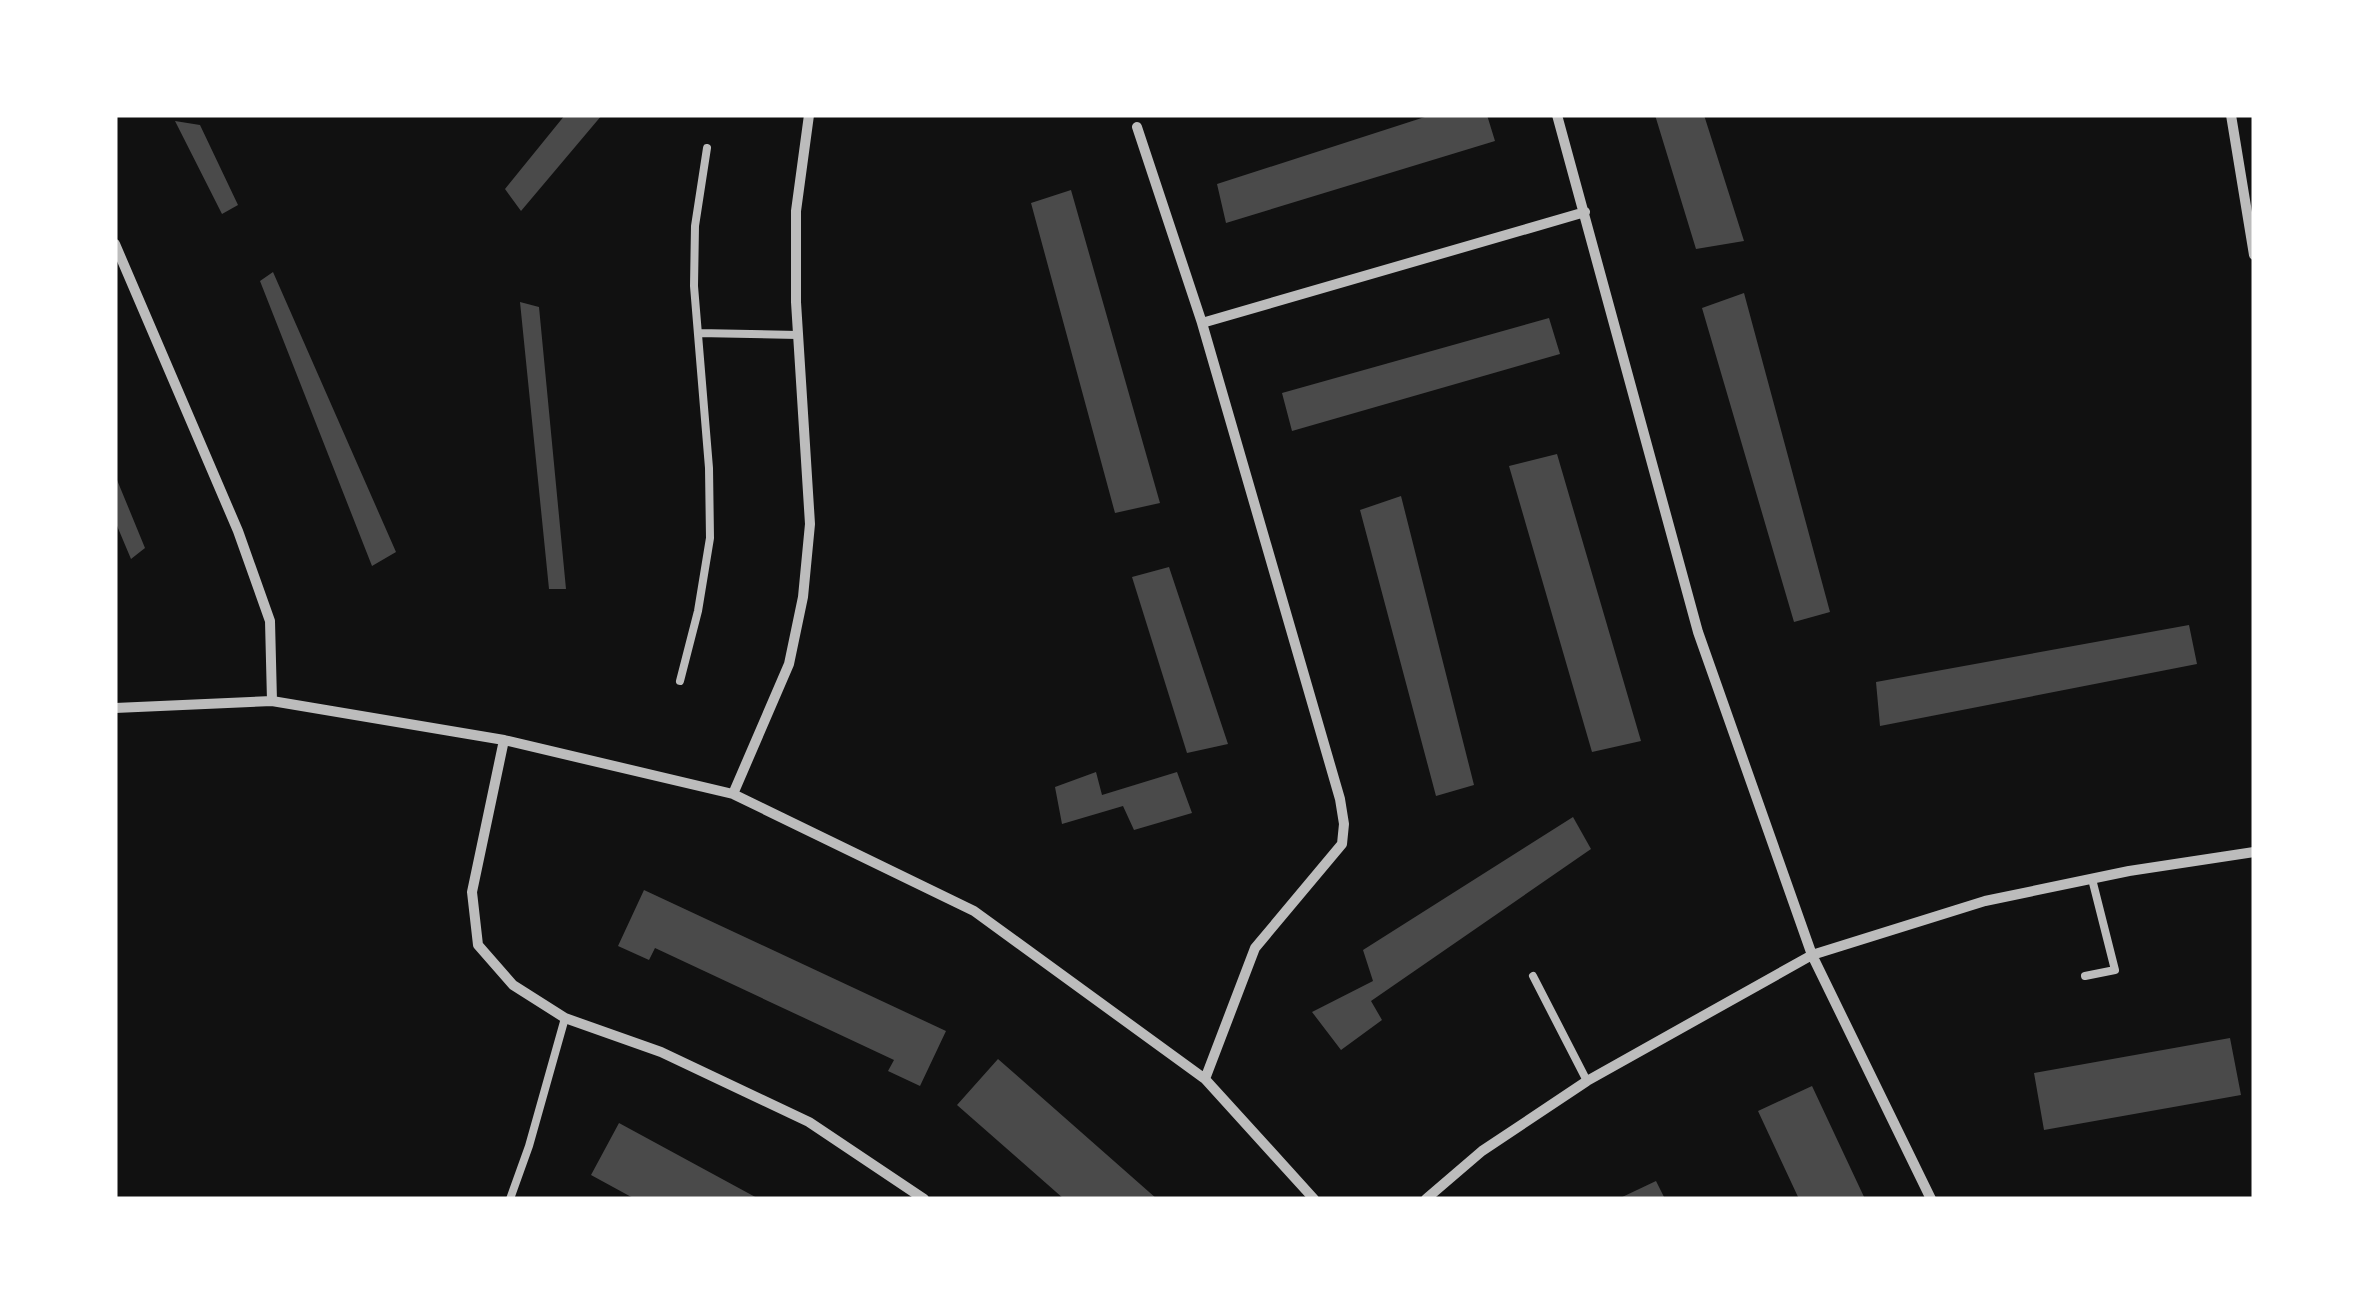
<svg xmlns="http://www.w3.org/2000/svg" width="2369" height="1314" viewBox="0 0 2369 1314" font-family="'Golos Text',sans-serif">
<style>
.building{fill:#4a4a4a}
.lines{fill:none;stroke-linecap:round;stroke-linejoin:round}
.service{stroke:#bcbcbc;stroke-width:8}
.minor{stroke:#bcbcbc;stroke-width:10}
</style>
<rect width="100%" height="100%" fill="#111"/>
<path class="building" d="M565,115h37l-81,96 -16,-22z
M1431,115h56l8,26 -269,82 -9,-39z
M1655,115h49l40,126 -48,8z
M175,121l25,4 38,80 -16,9z
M1071,190l89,313 -45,10 -84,-310z
M273,272l123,280 -24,14 -112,-285z
M1744,293l86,319 -36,10 -92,-314z
M520,302l19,5 27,282h-17z
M1549,318l11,36 -268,77 -10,-38z
M1557,454l84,287 -49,11 -83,-286z
M115,475l30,73 -14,11 -16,-38z
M1401,496l73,289 -38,11 -76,-286z
M1169,567l59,177 -41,9 -55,-176z
M2189,625l8,39 -317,62 -4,-44z
M1096,772l6,23 75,-23 15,41 -58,17 -11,-24 -61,18 -7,-37z
M1573,817l18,32 -220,152 11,19 -41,30 -29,-38 61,-31 -10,-31z
M644,890l302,141 -26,55 -32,-15 6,-11 -239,-112 -6,12 -31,-14z
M2230,1038l11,57 -197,35 -10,-57z
M998,1059l159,140h-93l-107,-94z
M1812,1086l53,113h-66l-41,-88z
M619,1123l140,76h-124l-44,-24z
M1656,1181l9,18h-47z"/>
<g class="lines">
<path class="service" d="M698,333l100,2
M680,681l18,-70 12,-73 -1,-70 -15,-182 1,-60 12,-78
M1533,976l54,105
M2085,976l30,-6 -23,-91
M510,1199l19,-53 36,-128"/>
<path class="minor" d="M1557,115l141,517 114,323 119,244
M2231,115l23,140
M1137,127l65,196 138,476 4,25 -2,20 -87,104 -50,131
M115,244l123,287 32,90 2,80
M1202,323l383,-111
M115,708l157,-7 232,39 229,54 241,117 231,168 109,120
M504,740l-32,152 6,53 35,40 52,33 96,34 148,70 115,77
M733,794l56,-130 14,-67 7,-73 -14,-222v-91l13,-96
M1426,1199l56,-48 105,-70 225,-126 173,-54 144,-30 125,-19"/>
</g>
<rect width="2369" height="1314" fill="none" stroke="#ffffff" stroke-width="235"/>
</svg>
